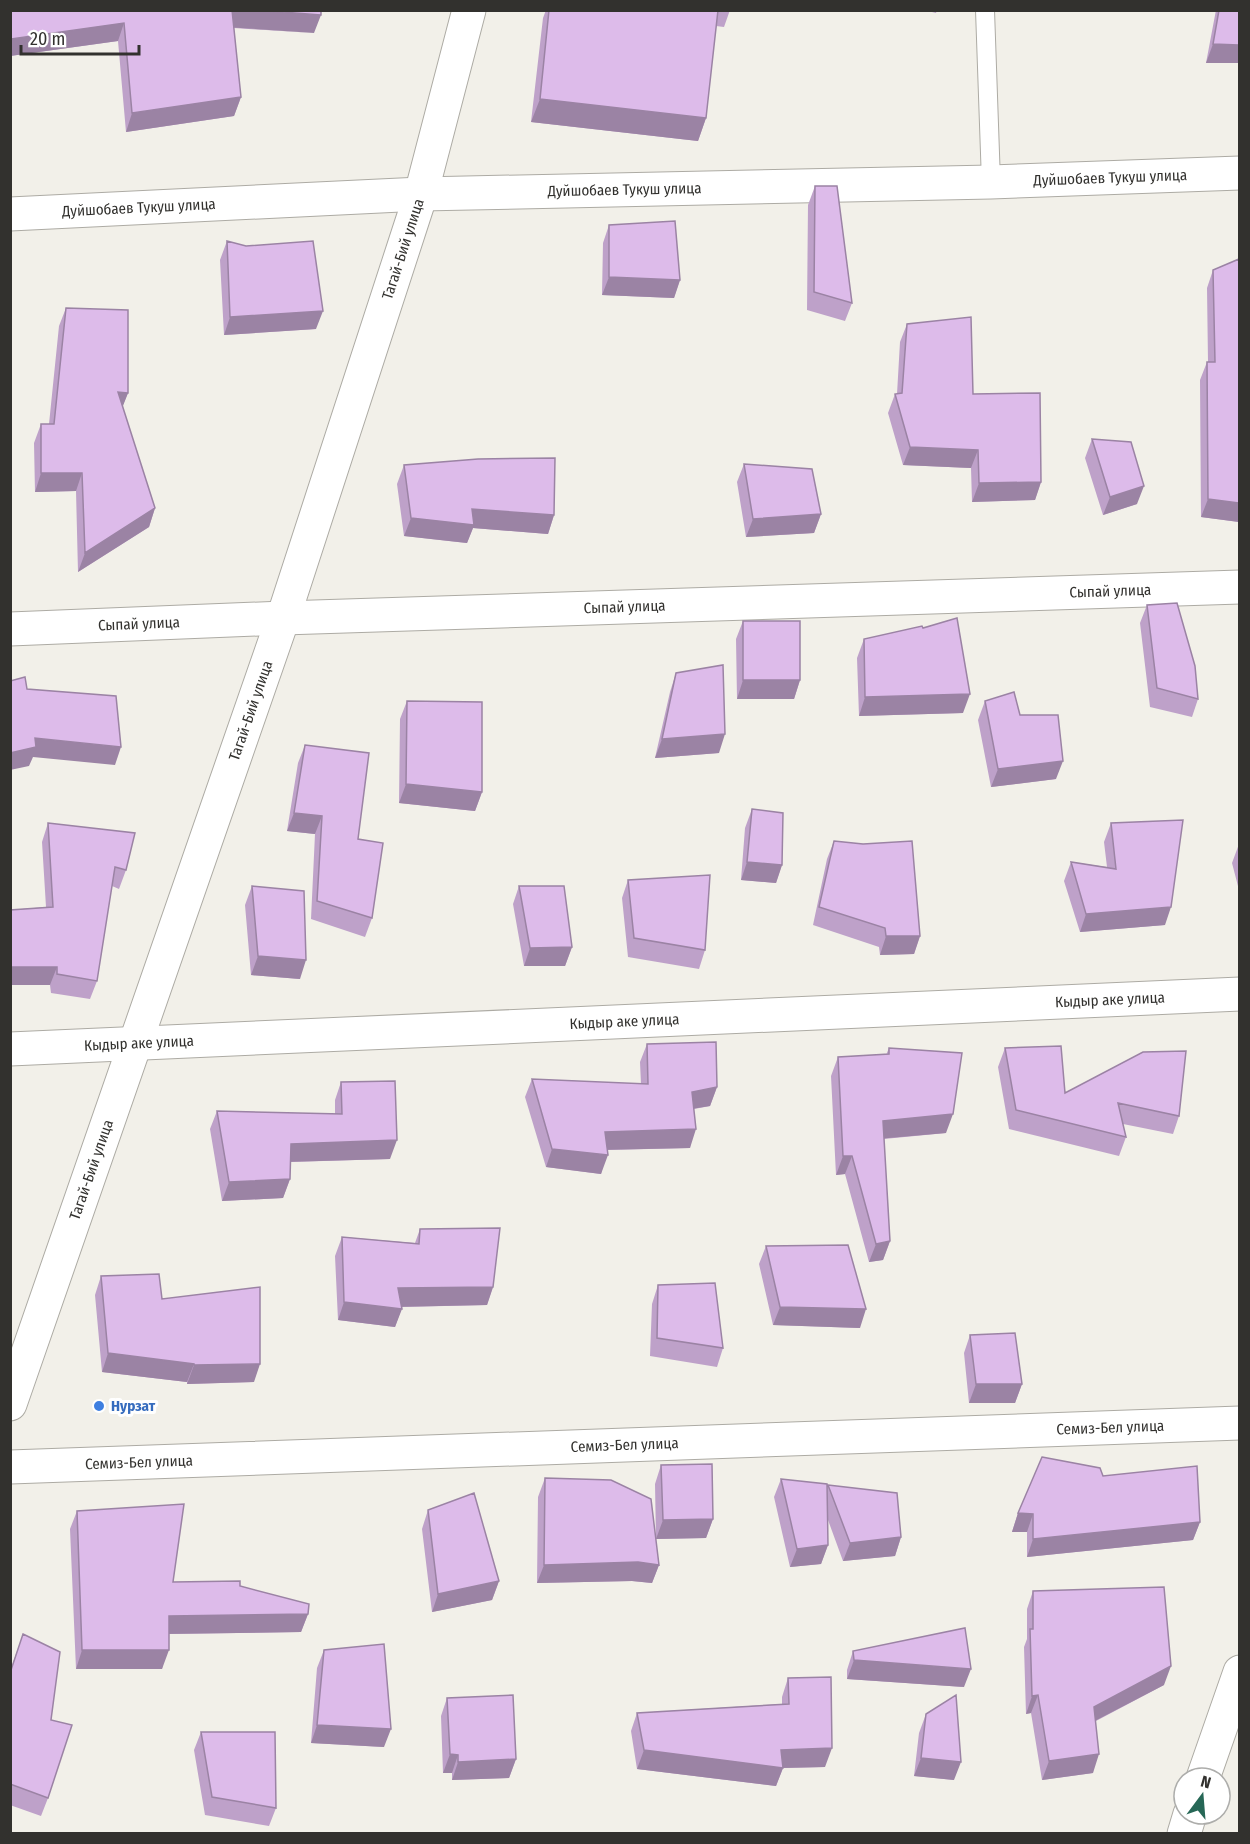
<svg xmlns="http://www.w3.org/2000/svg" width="1250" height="1844" viewBox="0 0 1250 1844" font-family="'Fira Sans Condensed',sans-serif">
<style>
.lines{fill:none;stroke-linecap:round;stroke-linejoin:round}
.service-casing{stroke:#adaba4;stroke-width:20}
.minor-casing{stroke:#adaba4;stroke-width:35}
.tertiary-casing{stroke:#adaba4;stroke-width:35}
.service{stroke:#fff;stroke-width:18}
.minor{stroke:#fff;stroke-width:33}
.tertiary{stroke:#fff;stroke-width:33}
.wall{fill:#bea1c9}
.shaded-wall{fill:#9b83a4}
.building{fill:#ddbbea;stroke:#9b83a4;stroke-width:1.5}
.shop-dot{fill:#3f7fe0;stroke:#fff;stroke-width:2}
.labels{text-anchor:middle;stroke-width:6;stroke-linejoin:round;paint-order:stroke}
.street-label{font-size:15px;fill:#32312e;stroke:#fff}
.shop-label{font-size:15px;font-weight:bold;fill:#366cbe;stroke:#fff;text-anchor:start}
</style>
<rect width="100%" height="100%" fill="#f2f0e9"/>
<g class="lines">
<g class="service-casing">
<path id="service" d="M985,10l6,172"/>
</g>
<g class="minor-casing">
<g id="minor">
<path id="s1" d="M10,214l411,-20 570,-12 249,-9"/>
<path id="s2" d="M10,629l273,-11 957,-31"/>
<path id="s3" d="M10,1049l1230,-55"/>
<path id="s4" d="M10,1467l1230,-44"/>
<path d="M1203,1778l37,-106"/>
<path d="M1184,1834l6,-20"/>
</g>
</g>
<g class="tertiary-casing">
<g id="tertiary">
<path id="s5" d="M10,1404l273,-786 138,-424 48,-184"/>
</g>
</g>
<use href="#service" class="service"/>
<use href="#minor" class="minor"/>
<use href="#tertiary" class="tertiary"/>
</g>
<path class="wall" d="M10,10l304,23 -80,-5 7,69 -7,19 -108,16 -8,-91 -108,15z
M546,10h184l-6,17 -8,-1 -10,92 -8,23 -167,-19 12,-104z
M924,10h13l-1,3z
M1216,10h23v53h-33z
M815,186l37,117 -7,18 -38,-11 1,-105z
M609,225l71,55 -6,18 -72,-3 1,-52z
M227,241l89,88 -92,6 -4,-75z
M1239,259v263l-38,-5 -1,-137 7,-18h1l-1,-74 6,-18z
M66,308l62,85 -6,14 33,101 -6,19 -71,45 -2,-81 -41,1 -1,-49 7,-19h8l10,-98z
M907,324l66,70 68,88 -6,18 -63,2 -1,-34 -68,-3 -15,-52 7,-19h2l3,-52z
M1092,439l45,65 -34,11 -18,-57z
M744,464l77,50 -7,19 -68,4 -9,-55z
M404,465l150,50 -6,19 -75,-6 -6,15 -63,-7 -7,-52z
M1147,605l51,94 -6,18 -42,-10 -10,-84z
M743,621l57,59 -6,19h-57l-1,-60z
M864,639l99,74 -104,3 -2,-58z
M676,673l43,80 -64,5 15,-66z
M407,701l75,91 -7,19 -76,-8 1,-84z
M985,701l35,14 36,64 -65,8 -13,-67z
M305,745l53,94 14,79 -7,19 -54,-18 4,-85 -28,-3 11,-68z
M752,809l30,56 -6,18 -35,-3 4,-52z
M48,823l78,47 -7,19 -7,-3 -15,95 -7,18 -39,-6 -1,-8h-40v-75l36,-3 -4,-65z
M1111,823l54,102 -85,7 -16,-51 7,-19 36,5 -3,-25z
M834,841l29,3 57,92 -6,18 -34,1 -1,-8 -66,-22 14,-66z
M1239,844v46l-7,-27z
M628,880l77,70 -6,19 -71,-12 -6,-59z
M252,886l48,93 -49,-4 -6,-70z
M519,886l53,61 -7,19h-41l-11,-62z
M647,1044l70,43 -7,19 -16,3 -4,39 -83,2 -6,24 -55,-7 -21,-70 7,-18 109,5 -1,-22z
M889,1048l57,85 -62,6 6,102 -7,19 -14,2 -24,-88 -9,1 -5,-99 7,-19 48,-2z
M1005,1048l60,45 78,-41 36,64 -6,18 -50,-10 3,13 -7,19 -110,-27 -11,-62z
M341,1082l49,77 -100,3v17l-7,19 -61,3 -12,-72 7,-18 118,3v-14z
M420,1229l73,58 -6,18 -85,2 -7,20 -57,-7 -3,-64 7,-19 73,6z
M766,1246l94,82 -87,-3 -14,-61z
M101,1276l61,23 92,83 -67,2v-2l-85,-10 -7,-77z
M658,1285l65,63 -6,19 -67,-11 2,-52z
M970,1335l52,49 -7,19h-46l-5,-50z
M661,1465l52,54 -7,19 -50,1 -1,-55z
M1103,1476l97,46 -7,18 -166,17v-25h-15l6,-19z
M545,1478l114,87 -7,18 -20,-2 -95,2 1,-86z
M781,1479l46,8 1,-2 73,52 -6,19 -52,5 -15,-41v25l-7,19 -31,3 -16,-70z
M428,1510l71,71 -7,19 -60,12 -10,-83z
M77,1511l96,71 135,32 -7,18 -132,2 -7,35h-86l-6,-140z
M1033,1591l131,94 -68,36 -3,52 -51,7 -11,-67 -5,1 -2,-67 3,-8v-30z
M23,1634l25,164 -7,18 -31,-11v-134z
M324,1650l60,97 -73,-4 6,-75z
M853,1651l111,36 -117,-8v-9z
M788,1678l37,89 -42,1 -7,18 -139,-17 -6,-38 6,-18 145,-9v-7z
M447,1698l69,61 -7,19 -57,2v-7h-9l-2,-57z
M926,1714l28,66 -40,-4 5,-43z
M201,1732l75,76 -7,18 -64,-11 -11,-65z"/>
<path class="shaded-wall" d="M231,10h26l64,5 -7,18 -89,-6z
M124,23l-6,18 -108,15 1,-17z
M1213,44l26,1v18h-33z
M241,97l-7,19 -108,16 6,-19z
M540,99l166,19 -8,23 -167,-19z
M609,277l71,3 -6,18 -72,-3z
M323,311l-7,18 -92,6 6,-18z
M118,392l10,1 -7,18z
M910,447l68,3 -7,18 -68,-3z
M41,473h41l-6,18 -41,1z
M1041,482l-6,18 -63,2 7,-19z
M1144,486l-7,18 -34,11 7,-18z
M1208,499l31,4v19l-38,-5z
M155,508l-6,19 -71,45 7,-19z
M472,509l82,6 -6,19 -75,-6 -6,15 -63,-7 7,-18z
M821,514l-7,19 -68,4 7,-18z
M743,680h57l-6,19h-57z
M970,694l-7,19 -104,3 6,-19z
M725,734l-6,19 -64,5 7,-19z
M35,738l86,9 -6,18 -82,-8 -4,9 -19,4v-17z
M1063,761l-7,18 -65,8 7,-18z
M406,784l76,8 -7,19 -76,-8z
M294,813l28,3 -7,18 -28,-3z
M747,862l35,3 -6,18 -35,-3z
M1171,907l-6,18 -85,7 6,-18z
M886,936h34l-6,18 -34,1z
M572,947l-7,19h-41l6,-18z
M258,956l48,4 -6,19 -49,-4z
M10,967h47l-7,18h-40z
M717,1087l-7,19 -25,4 7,-18z
M953,1114l-7,19 -69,6 6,-18z
M696,1129l-6,19 -92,2 7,-18z
M397,1140l-7,19 -106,3 7,-18z
M552,1149l56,6 -7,19 -55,-7z
M843,1156h9l-7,18 -9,1z
M290,1179l-7,19 -61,3 7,-19z
M890,1241l-7,19 -14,2 7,-18z
M493,1287l-6,18 -96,2 7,-19z
M344,1302l58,7 -7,18 -57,-7z
M780,1307l86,2 -6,19 -87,-3z
M108,1353l86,11 -7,18 -85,-10z
M260,1364l-6,18 -67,2 7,-19z
M976,1384h46l-7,19h-46z
M1018,1513l15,1 -6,18h-15z
M713,1519l-7,19 -50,1 7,-19z
M1200,1522l-7,18 -166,17 6,-18z
M901,1537l-6,19 -52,5 7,-18z
M828,1545l-7,19 -31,3 7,-18z
M638,1562l21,3 -7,18 -20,-2 -95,2 7,-18z
M499,1581l-7,19 -60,12 6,-18z
M308,1614l-7,18 -139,2 7,-18z
M82,1650h87l-7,19h-86z
M854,1660l117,9 -7,18 -117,-8z
M1171,1666l-7,19 -77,40 7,-18z
M1038,1695l-7,18 -5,1 6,-18z
M317,1725l74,4 -7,18 -73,-4z
M832,1748l-7,19 -44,1h2l-7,18 -139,-17 7,-19z
M450,1754l8,1 -6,18h-9z
M1099,1754l-6,19 -51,7 7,-19z
M921,1758l40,4 -7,18 -40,-4z
M516,1759l-7,19 -57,2 6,-18z"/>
<path class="building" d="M10,10h222l9,87 -109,16 -8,-90 -113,16z
M257,10h64v5z
M549,10h169l-12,108 -166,-19z
M1219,10h20v35l-26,-1z
M815,186h22l15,117 -38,-11z
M675,221l5,59 -71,-3v-52z
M227,241l19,5 67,-5 10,70 -93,6z
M1239,259v244l-31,-4 -1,-137h8l-2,-92z
M66,308l62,2v83l-10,-1 37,116 -70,45 -3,-80h-41v-49h13z
M971,317l2,77 67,-1 1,89 -62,1 -1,-33 -68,-3 -15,-53 7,-1 5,-69z
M1092,439l39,3 13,44 -34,11z
M555,458l-1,57 -82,-6 2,16 -63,-7 -7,-53 74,-6z
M744,464l68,5 9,45 -68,5z
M1177,603l18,63 3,33 -41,-11 -10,-83z
M957,618l13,76 -105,3 -1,-58 58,-13 1,2z
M743,621h57v59h-57z
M723,665l2,69 -63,5 14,-66z
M25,677l2,12 89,7 5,51 -86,-9 1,9 -26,6v-72z
M1014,692l6,23h38l5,46 -65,8 -13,-68z
M407,701l75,1v90l-76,-8z
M305,745l64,8 -11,86 25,4 -11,75 -55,-17 5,-85 -28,-3z
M752,809l31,4 -1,52 -35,-3z
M1183,820l-12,87 -85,7 -15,-52 45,7 -5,-46z
M48,823l87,10 -9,37 -11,-3 -18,114 -40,-7v-7h-47v-57l43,-3z
M834,841l29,3 49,-3 8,95h-34l-1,-8 -66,-21z
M710,875l-5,75 -71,-12 -6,-58z
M252,886l52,5 2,69 -48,-4z
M519,886h45l8,61 -42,1z
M716,1042l1,45 -25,5 4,37 -91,3 3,23 -56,-6 -20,-70 116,5 -1,-40z
M1061,1046l4,47 78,-41 43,-1 -7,65 -61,-13 8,34 -110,-27 -11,-62z
M889,1048l73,5 -9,61 -70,7 7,120 -14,3 -24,-88h-9l-5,-99 51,-3z
M395,1081l2,59 -106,4 -1,35 -61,3 -12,-71 125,3 -1,-32z
M500,1228l-7,59 -95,1 4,21 -58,-7 -2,-65 77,7 1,-15z
M848,1245l18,64 -86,-2 -14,-61z
M159,1274l3,25 98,-12v77l-66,1v-1l-86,-11 -7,-77z
M715,1283l8,65 -66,-10 1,-53z
M1015,1333l7,51h-46l-6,-49z
M1042,1457l58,11 3,8 94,-10 3,56 -167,17v-25l-15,-1z
M712,1464l1,55 -50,1 -2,-55z
M545,1478l66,2 40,19 8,66 -21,-3 -94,3z
M781,1479l46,5 1,61 -31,4z
M828,1485l69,8 4,44 -51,6z
M474,1493l25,88 -61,13 -10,-84z
M184,1504l-11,78 67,-1v5l69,18 -1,10 -139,2v34h-87l-5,-139z
M1164,1587l7,79 -77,41 5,47 -50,7 -11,-66 -6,1 -2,-67h3v-38z
M965,1628l6,41 -117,-9 -1,-9z
M23,1634l37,18 -9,68 21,5 -24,73 -38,-14v-111z
M384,1644l7,85 -74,-4 7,-75z
M831,1677l1,71 -51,2 2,18 -139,-18 -7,-37 152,-9 -1,-26z
M513,1695l3,64 -58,3v-7l-8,-1 -3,-56z
M956,1695l5,67 -40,-4 5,-44z
M201,1732h74l1,76 -64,-11z"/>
<circle class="shop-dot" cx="99" cy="1406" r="6"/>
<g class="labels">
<g class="street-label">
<text dy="5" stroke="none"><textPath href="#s1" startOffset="1101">Дуйшобаев Тукуш улица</textPath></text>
<text dy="5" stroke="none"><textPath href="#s1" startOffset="615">Дуйшобаев Тукуш улица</textPath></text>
<text dy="5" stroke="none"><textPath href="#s1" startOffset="129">Дуйшобаев Тукуш улица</textPath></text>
<text dy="5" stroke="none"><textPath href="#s5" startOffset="1220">Тагай-Бий улица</textPath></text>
<text dy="5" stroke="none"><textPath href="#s2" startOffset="1101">Сыпай улица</textPath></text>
<text dy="5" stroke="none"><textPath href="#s2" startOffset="615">Сыпай улица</textPath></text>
<text dy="5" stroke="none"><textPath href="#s2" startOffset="129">Сыпай улица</textPath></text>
<text dy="5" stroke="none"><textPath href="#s5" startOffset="734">Тагай-Бий улица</textPath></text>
<text dy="5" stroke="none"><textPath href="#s3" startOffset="1101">Кыдыр аке улица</textPath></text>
<text dy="5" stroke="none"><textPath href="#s3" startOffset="615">Кыдыр аке улица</textPath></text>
<text dy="5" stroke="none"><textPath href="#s3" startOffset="129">Кыдыр аке улица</textPath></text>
<text dy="5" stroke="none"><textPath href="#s5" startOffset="248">Тагай-Бий улица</textPath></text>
<text dy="5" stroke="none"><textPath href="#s4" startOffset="1101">Семиз-Бел улица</textPath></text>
<text dy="5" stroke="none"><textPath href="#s4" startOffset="615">Семиз-Бел улица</textPath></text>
<text dy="5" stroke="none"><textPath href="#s4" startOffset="129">Семиз-Бел улица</textPath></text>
</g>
<g class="shop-label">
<text x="111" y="1411">Нурзат</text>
</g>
</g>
<rect width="1250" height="1844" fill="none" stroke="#32312e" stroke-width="24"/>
<g transform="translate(1202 1796) rotate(16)"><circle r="28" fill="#ffffff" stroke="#adadab" stroke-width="1.5"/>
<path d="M0-4.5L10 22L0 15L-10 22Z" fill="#266756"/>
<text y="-9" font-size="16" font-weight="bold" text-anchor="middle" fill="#32312e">N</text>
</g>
<path d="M21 45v9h118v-9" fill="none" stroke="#32312e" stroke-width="3"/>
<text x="30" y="45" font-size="18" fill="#32312e" stroke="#ffffff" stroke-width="4.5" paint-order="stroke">20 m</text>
</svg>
